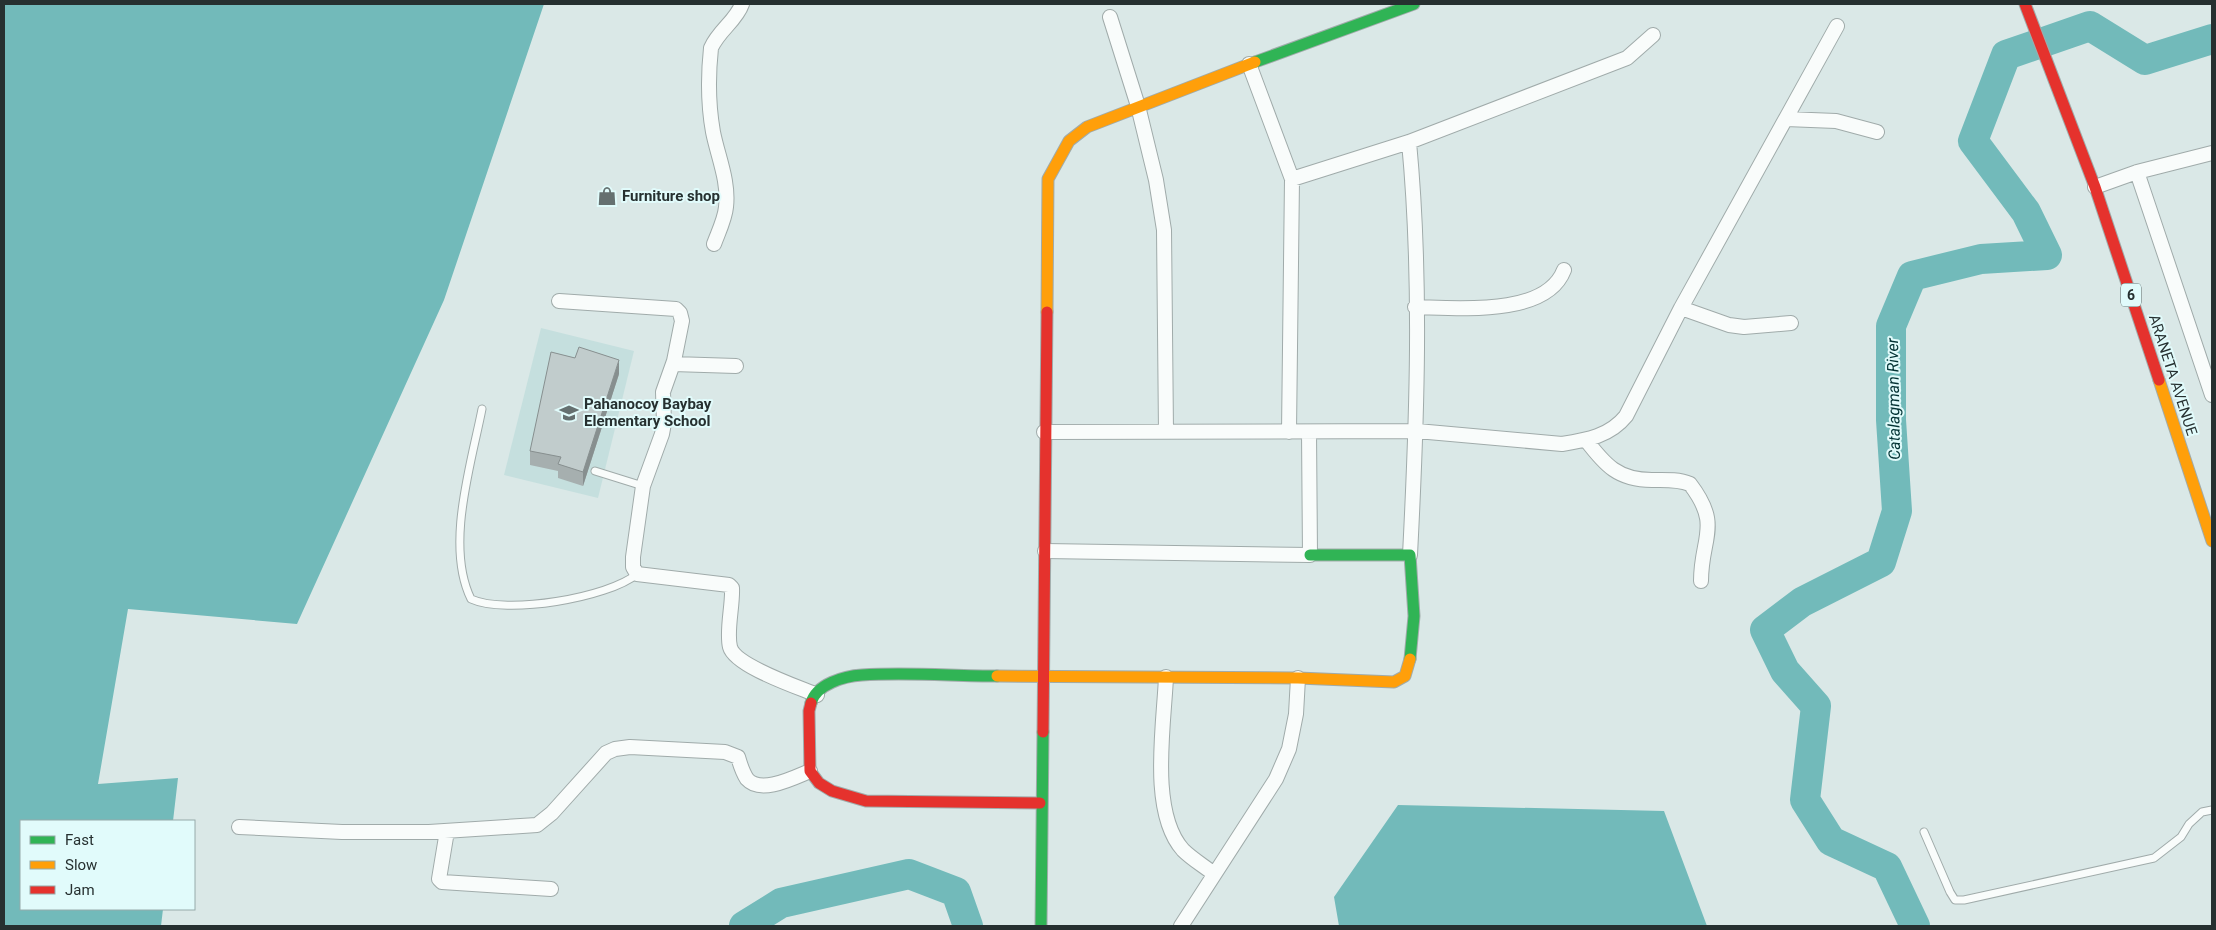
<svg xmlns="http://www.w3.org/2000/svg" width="2216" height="930" viewBox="0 0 2216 930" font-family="Roboto,sans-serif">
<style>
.built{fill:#c5dfde}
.water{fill:#72baba}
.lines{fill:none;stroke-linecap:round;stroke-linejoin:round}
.river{stroke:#72baba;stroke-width:30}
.lane-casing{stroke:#a0abaa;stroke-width:9}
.street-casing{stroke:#a0abaa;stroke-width:16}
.fast-casing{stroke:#a0abaa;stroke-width:13}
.slow-casing{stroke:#a0abaa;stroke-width:13}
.jam-casing{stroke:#a0abaa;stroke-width:13}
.lane{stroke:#f9fcfb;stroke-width:7}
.street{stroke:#f9fcfb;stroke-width:14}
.fast{stroke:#30b455;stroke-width:11}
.slow{stroke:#ff9f0a;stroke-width:11}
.jam{stroke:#e5322d;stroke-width:11}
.wall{fill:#a6afaf}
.shaded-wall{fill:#878f8f}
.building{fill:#c1cccc;stroke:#878f8f}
.labels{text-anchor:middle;stroke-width:4;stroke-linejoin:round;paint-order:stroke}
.shield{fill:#e1fbfb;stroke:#5e6d6d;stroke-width:1}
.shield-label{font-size:14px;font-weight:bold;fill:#263030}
.poi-label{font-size:15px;font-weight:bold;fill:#263030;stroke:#e1fbfb;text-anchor:start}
.street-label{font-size:15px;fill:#263030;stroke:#e1fbfb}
.water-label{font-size:16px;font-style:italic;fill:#033334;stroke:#e1fbfb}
</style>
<rect width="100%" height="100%" fill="#dae8e7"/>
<path class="built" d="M541,328l93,23 -36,147 -94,-23z"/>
<path class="water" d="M4,4h540l-100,296 -147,324 -169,-15 -30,175 80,-6 -5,43h-152v88h142l-2,17h-157z
M1398,805l266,6 43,115h-368l-5,-29z"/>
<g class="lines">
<path class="river" d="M744,926l37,-23 128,-29 47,18 12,34
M1915,926l-28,-59 -56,-26 -26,-41 11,-94 -31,-35 -20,-41 37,-28 79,-40 16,-51 -6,-91v-94l21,-50 69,-17 66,-4 -21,-43 -53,-71 33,-86 84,-29 55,34 67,-21"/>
<g class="lane-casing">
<path id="lane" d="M482,409c-11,56 -37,137 -11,190 35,16 137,-1 166,-25
M595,471l48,15
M1924,832l26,60 5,8h9l190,-42 27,-21 8,-13 13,-12 10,-2"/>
</g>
<g class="street-casing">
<path id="street" d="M1110,17l28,89 18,74 8,50 2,201
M1249,64l43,115 -3,253
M1786,119l50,2 41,11
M1409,142c13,137 8,276 1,413
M2137,172l75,223
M1292,179l117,-37 218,-84 26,-23
M2095,187l42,-15 75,-19
M714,244c4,-11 11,-25 12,-37 3,-26 -8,-50 -13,-75 -5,-28 -5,-56 -2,-84 8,-18 25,-27 31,-44
M559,301l117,8 4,4 2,8 -8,40 -11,31 1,31 -2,11 -19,52 -10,71v10l4,7 92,11 3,3c1,17 -6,43 -2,59 5,19 68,40 87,48
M1415,307c42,1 131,10 149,-37
M1681,308l48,17 15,2 47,-4
M673,364l63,2
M1044,432l373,-1 145,13c25,-4 48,-8 64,-28l55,-108 156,-282
M1586,440c19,25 32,40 66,40 12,0 26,-1 38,4 32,42 11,53 11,97
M1045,551l265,4 -1,-123
M1166,677c-2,48 -17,135 17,173 9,9 21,16 31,24
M239,827l103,5h87l108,-7 15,-12 54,-60 9,-4 15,-2 95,5 13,5c2,7 5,16 9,22 14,16 48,-2 63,-8
M447,831l-8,48 3,3 109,7
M1181,926l95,-147 13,-30 7,-35 2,-36"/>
</g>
<g class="fast-casing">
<path id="fast" d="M1255,62l159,-58
M1310,555h100l4,61 -4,43
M811,703c5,-19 34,-27 51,-28 45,-3 91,1 135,1
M1041,926l2,-194"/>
</g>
<g class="slow-casing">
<path id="slow" d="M1047,312l1,-133 21,-38 18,-14 168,-65
M2159,380l53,161
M997,676l301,2 96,4 11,-6 5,-17"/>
</g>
<g class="jam-casing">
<path id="jam" d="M2025,4l70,183 64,193
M811,703l-2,8 1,60 9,12 13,8 34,10 174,2
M1043,732l4,-420"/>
</g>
<use href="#lane" class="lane"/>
<use href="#street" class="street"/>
<use href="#fast" class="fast"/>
<use href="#slow" class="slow"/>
<use href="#jam" class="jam"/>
</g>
<path class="wall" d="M619,374l-36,112 -25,-8v-7l-28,-6v-14z"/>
<path class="shaded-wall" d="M619,360v14l-36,112v-14z"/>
<path class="building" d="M579,347l40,13 -36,112 -25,-8 3,-7 -31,-6 21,-99 24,6z"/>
<defs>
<g id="shop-bare" transform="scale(1.5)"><path d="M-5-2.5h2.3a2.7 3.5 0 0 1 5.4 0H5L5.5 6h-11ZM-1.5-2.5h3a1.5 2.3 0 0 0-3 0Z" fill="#657070" stroke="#e1fbfb" stroke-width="2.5" paint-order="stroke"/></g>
<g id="school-bare" transform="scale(1.5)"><path d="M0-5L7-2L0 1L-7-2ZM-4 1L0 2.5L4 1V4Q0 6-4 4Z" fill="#657070" stroke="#e1fbfb" stroke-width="2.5" paint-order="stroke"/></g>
</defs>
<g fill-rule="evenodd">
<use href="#shop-bare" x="607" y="196"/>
<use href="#school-bare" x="569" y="413"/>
</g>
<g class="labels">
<rect class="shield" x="2121" y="283.5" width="20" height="23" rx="4"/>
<g class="shield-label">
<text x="2131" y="300">6</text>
</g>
<g class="poi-label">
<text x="622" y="201">Furniture shop</text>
<text x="584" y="409">Pahanocoy Baybay<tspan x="584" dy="17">Elementary School</tspan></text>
</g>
<g class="street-label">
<text transform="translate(2173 375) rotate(72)" y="5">ARANETA AVENUE</text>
</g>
<g class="water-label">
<text transform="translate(1893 399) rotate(-91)" y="6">Catalagman River</text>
</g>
</g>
<rect width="2216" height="930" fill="none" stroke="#263030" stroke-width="10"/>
<rect x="20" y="820" width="175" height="90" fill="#e1fbfb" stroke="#96aaaa"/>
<rect x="30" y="836" width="25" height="8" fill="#30b455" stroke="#96aaaa"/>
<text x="65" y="845" font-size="15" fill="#263030">Fast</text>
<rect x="30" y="861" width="25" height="8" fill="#ff9f0a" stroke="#96aaaa"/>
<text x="65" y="870" font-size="15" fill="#263030">Slow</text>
<rect x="30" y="886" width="25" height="8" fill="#e5322d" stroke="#96aaaa"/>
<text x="65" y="895" font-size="15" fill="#263030">Jam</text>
</svg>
